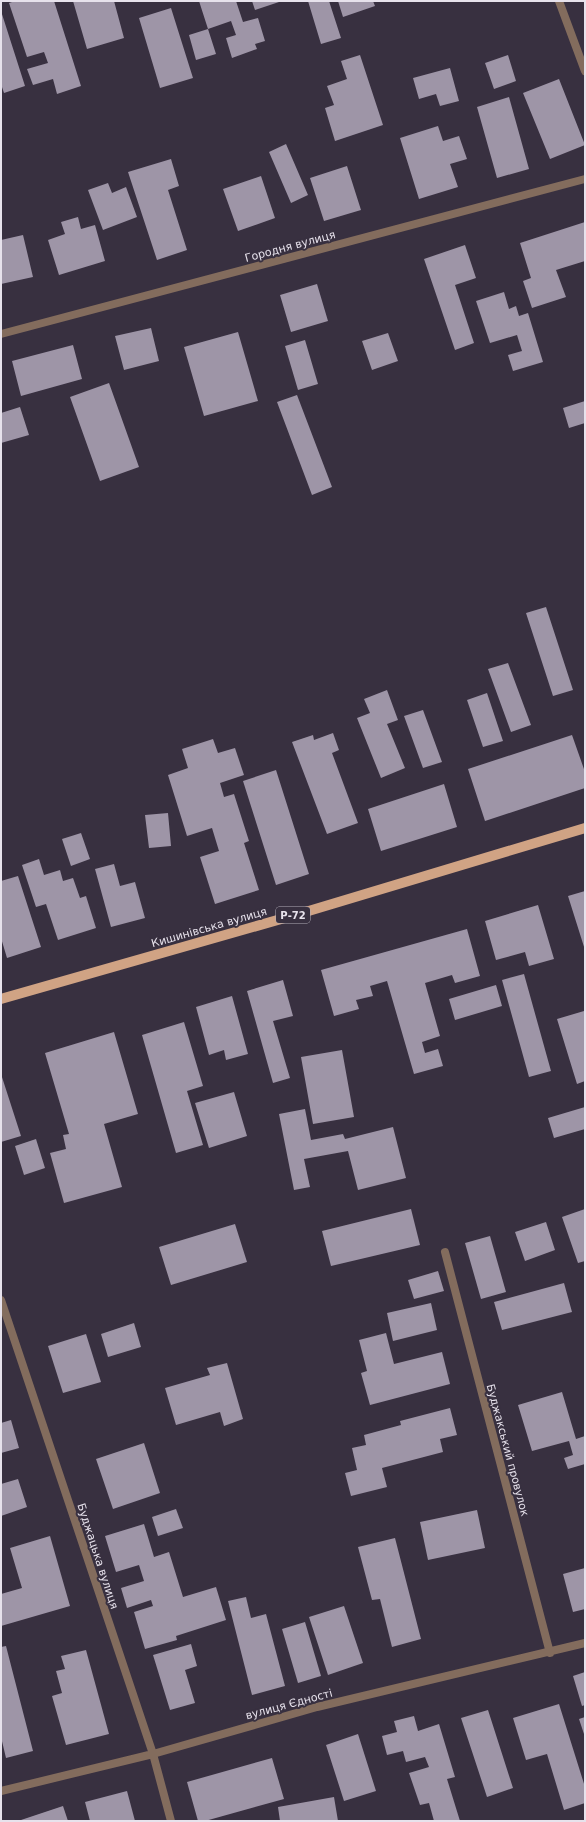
<svg xmlns="http://www.w3.org/2000/svg" width="586" height="1822" viewBox="0 0 586 1822" font-family="'DejaVu Sans',sans-serif">
<style>
.building{fill:#9e95a7}
.lines{fill:none;stroke-linecap:round;stroke-linejoin:round}
.street{stroke:#836c5d;stroke-width:8}
.primary{stroke:#d0a384;stroke-width:10}
.labels{text-anchor:middle;stroke-width:4;stroke-linejoin:round;paint-order:stroke}
.shield{fill:#383040;stroke:#b2adb8;stroke-width:1}
.shield-label{font-size:10px;font-weight:bold;fill:#e7e2ec}
.street-label{font-size:11px;fill:#e7e2ec;stroke:#383040}
</style>
<rect width="100%" height="100%" fill="#383040"/>
<path class="building" d="M15,1h39l27,85 -24,8 -4,-15 -20,6 -6,-16 21,-6 -4,-11 -17,5 -18,-54z
M73,1h41l10,37 -37,11z
M199,1h37l7,21 15,-4 7,23 -10,3 2,5 -25,9 -6,-20 10,-3 -5,-14 -23,8z
M252,1h30l-27,9z
M308,1h21l12,37 -20,6z
M338,1h35l2,5 -32,11z
M171,8l22,70 -33,10 -21,-70z
M1,11l24,75 -21,7 -3,-9z
M208,29l8,25 -20,6 -7,-25z
M360,55l23,70 -48,16 -10,-33 9,-3 -7,-19 20,-7 -6,-18z
M508,55l8,26 -22,8 -9,-26z
M450,68l9,33 -19,5 -4,-12 -17,5 -6,-21z
M559,79l26,66 -35,14 -27,-66z
M509,97l20,72 -32,9 -20,-71z
M438,126l5,15 16,-5 8,23 -17,5 8,23 -39,12 -19,-61z
M286,144l22,51 -17,8 -22,-51z
M171,159l8,27 -11,4 19,60 -30,10 -29,-88z
M347,166l14,44 -37,11 -14,-43z
M261,176l14,42 -37,13 -15,-42z
M108,183l4,10 14,-6 11,30 -34,13 -15,-40z
M78,217l3,12 14,-4 10,36 -46,14 -11,-35 17,-6 -4,-12z
M585,222v39l-29,9 10,27 -34,11 -9,-27 8,-3 -11,-35z
M23,235l10,42 -32,7v-44z
M465,245l11,33 -21,7 19,58 -19,7 -31,-91z
M317,284l11,37 -37,11 -11,-37z
M504,292l5,17 7,-3 3,10 9,-3 15,49 -30,9 -5,-16 14,-4 -5,-16 -27,8 -14,-42z
M151,328l8,33 -35,9 -9,-34z
M238,332l20,69 -54,15 -20,-69z
M388,333l10,28 -26,9 -10,-29z
M305,340l13,44 -20,6 -13,-44z
M73,345l9,34 -61,17 -9,-35z
M109,383l30,84 -39,14 -30,-84z
M297,395l35,92 -20,8 -35,-93z
M585,401v22l-16,5 -6,-20z
M20,407l9,28 -28,8v-30z
M546,607l27,83 -20,6 -27,-83z
M508,663l23,62 -20,7 -23,-63z
M387,690l11,30 -11,4 18,44 -24,10 -24,-60 13,-5 -6,-14z
M487,693l16,48 -20,6 -16,-47z
M423,710l19,52 -19,6 -19,-52z
M333,733l6,17 -7,3 26,70 -31,11 -35,-92 21,-7 1,5z
M572,735l13,37v16l-100,33 -17,-52z
M213,739l5,14 17,-5 9,27 -24,8 4,14 10,-3 15,47 -5,2 15,47 -44,14 -15,-47 19,-6 -7,-23 -25,8 -19,-61 20,-7 -6,-19z
M276,770l33,104 -33,11 -33,-104z
M444,784l13,43 -76,24 -13,-42z
M168,813l3,33 -22,2 -4,-33z
M81,833l9,26 -19,7 -9,-27z
M39,859l5,16 16,-5 3,11 10,-3 7,20 6,-2 10,32 -38,12 -12,-36 -10,3 -14,-42z
M114,864l6,22 15,-4 10,36 -34,9 -16,-58z
M18,876l23,71 -34,11 -6,-20v-57z
M585,891v59l-17,-54z
M538,905l16,54 -25,7 -4,-14 -29,8 -11,-39z
M467,929l13,47 -25,7 -3,-8 -27,8 15,53 -18,6 3,11 13,-4 5,17 -29,8 -27,-93 -17,5 3,10 -17,4 3,9 -25,7 -13,-46z
M524,974l27,97 -22,6 -27,-97z
M283,980l10,36 -20,5 17,57 -17,5 -26,-92z
M496,985l6,21 -47,14 -6,-21z
M232,996l16,58 -22,6 -2,-10 -15,5 -13,-48z
M584,1011l1,5v65l-8,3 -20,-65z
M184,1022l19,64 -16,5 16,54 -27,8 -34,-118z
M114,1032l24,82 -34,10 18,63 -58,16 -14,-50 16,-4 -3,-14 6,-1 -24,-81z
M342,1050l12,67 -41,7 -12,-67z
M1,1074l20,62 -20,6z
M234,1092l13,44 -38,12 -14,-45z
M585,1107v22l-31,9 -6,-20z
M305,1109l6,31 32,-6 2,5 48,-12 13,51 -48,12 -10,-39 -44,8 6,28 -16,3 -15,-76z
M36,1139l9,29 -21,7 -9,-29z
M411,1209l9,36 -89,21 -9,-35z
M585,1209v52l-7,2 -16,-46z
M546,1222l9,28 -30,11 -10,-29z
M235,1224l12,38 -76,23 -12,-38z
M490,1236l16,56 -25,7 -16,-56z
M438,1271l6,20 -30,8 -6,-19z
M564,1283l8,29 -70,18 -8,-28z
M431,1303l6,27 -44,11 -6,-28z
M134,1323l7,24 -33,10 -7,-23z
M386,1333l8,31 48,-12 8,32 -80,21 -9,-32 6,-2 -8,-31z
M86,1334l15,48 -38,11 -15,-47z
M227,1363l16,56 -19,7 -4,-14 -44,13 -11,-37 45,-13 -3,-7z
M562,1392l14,47 9,-3v28l-17,5 -4,-11 9,-3 -4,-14 -37,10 -14,-46z
M450,1408l7,27 -17,4 3,13 -61,16 5,19 -36,9 -6,-23 12,-3 -5,-22 14,-3 -2,-10 37,-10 -1,-4z
M11,1420l8,28 -18,5v-30z
M144,1443l16,50 -47,16 -17,-50z
M18,1479l9,28 -26,9v-32z
M176,1509l7,19 -25,8 -6,-19z
M477,1510l8,38 -57,12 -8,-38z
M144,1524l10,33 15,-5 14,45 33,-10 10,33 -50,16 1,4 -32,9 -11,-37 19,-6 -2,-6 -24,8 -6,-20 23,-7 -5,-16 -23,7 -11,-36z
M50,1536l20,70 -69,20v-32l21,-6 -12,-40z
M395,1538l26,101 -29,8 -12,-48 -8,1 -14,-53z
M585,1568v41l-12,3 -10,-38z
M246,1597l5,21 15,-4 19,72 -33,9 -24,-94z
M344,1606l19,57 -35,12 -19,-58z
M305,1622l16,54 -23,7 -16,-54z
M191,1644l6,22 -12,4 10,33 -25,7 -17,-55z
M6,1646l27,105 -27,7 -5,-21v-90z
M86,1650l23,84 -43,11 -14,-49 10,-3 -6,-22 9,-2 -4,-13z
M585,1672v33l-3,1 -9,-30z
M559,1704l26,83v16l-21,7 -17,-56 -21,6 -13,-42z
M488,1710l25,78 -26,9 -26,-79z
M414,1716l4,15 21,-7 16,53 -8,2 13,42h-26l-5,-18 -9,2 -11,-32 20,-6 -4,-10 -19,5 -3,-11 -16,4 -5,-19 15,-4 -3,-11z
M585,1717v20l-6,-18z
M358,1734l18,57 -32,10 -18,-56z
M272,1758l12,41 -79,22h-7l-11,-39z
M127,1791l8,30h-45l-5,-19z
M334,1797l4,24h-58l-2,-14z
M63,1806l5,15h-50z"/>
<g class="lines">
<path class="street" d="M559,1l26,70
M1,334l584,-155
M445,1252l105,401
M1,1300l152,454 18,67
M1,1791l152,-37 164,-47 268,-64"/>
<path class="primary" d="M1,999l301,-86 283,-85"/>
</g>
<g class="labels">
<rect class="shield" x="276" y="907" width="34" height="16" rx="3"/>
<g class="shield-label">
<text x="293" y="919">Р-72</text>
</g>
<g class="street-label">
<text transform="translate(290 246) rotate(-15)" y="4">Городня вулиця</text>
<text transform="translate(209 927) rotate(-16)" y="4">Кишинівська вулиця</text>
<text transform="translate(508 1450) rotate(75)" y="4">Буджакський провулок</text>
<text transform="translate(98 1556) rotate(72)" y="4">Буджацька вулиця</text>
<text transform="translate(289 1704) rotate(-15)" y="4">вулиця Єдності</text>
</g>
</g>
<rect width="586" height="1822" fill="none" stroke="#e7e2ec" stroke-width="4"/>
</svg>
